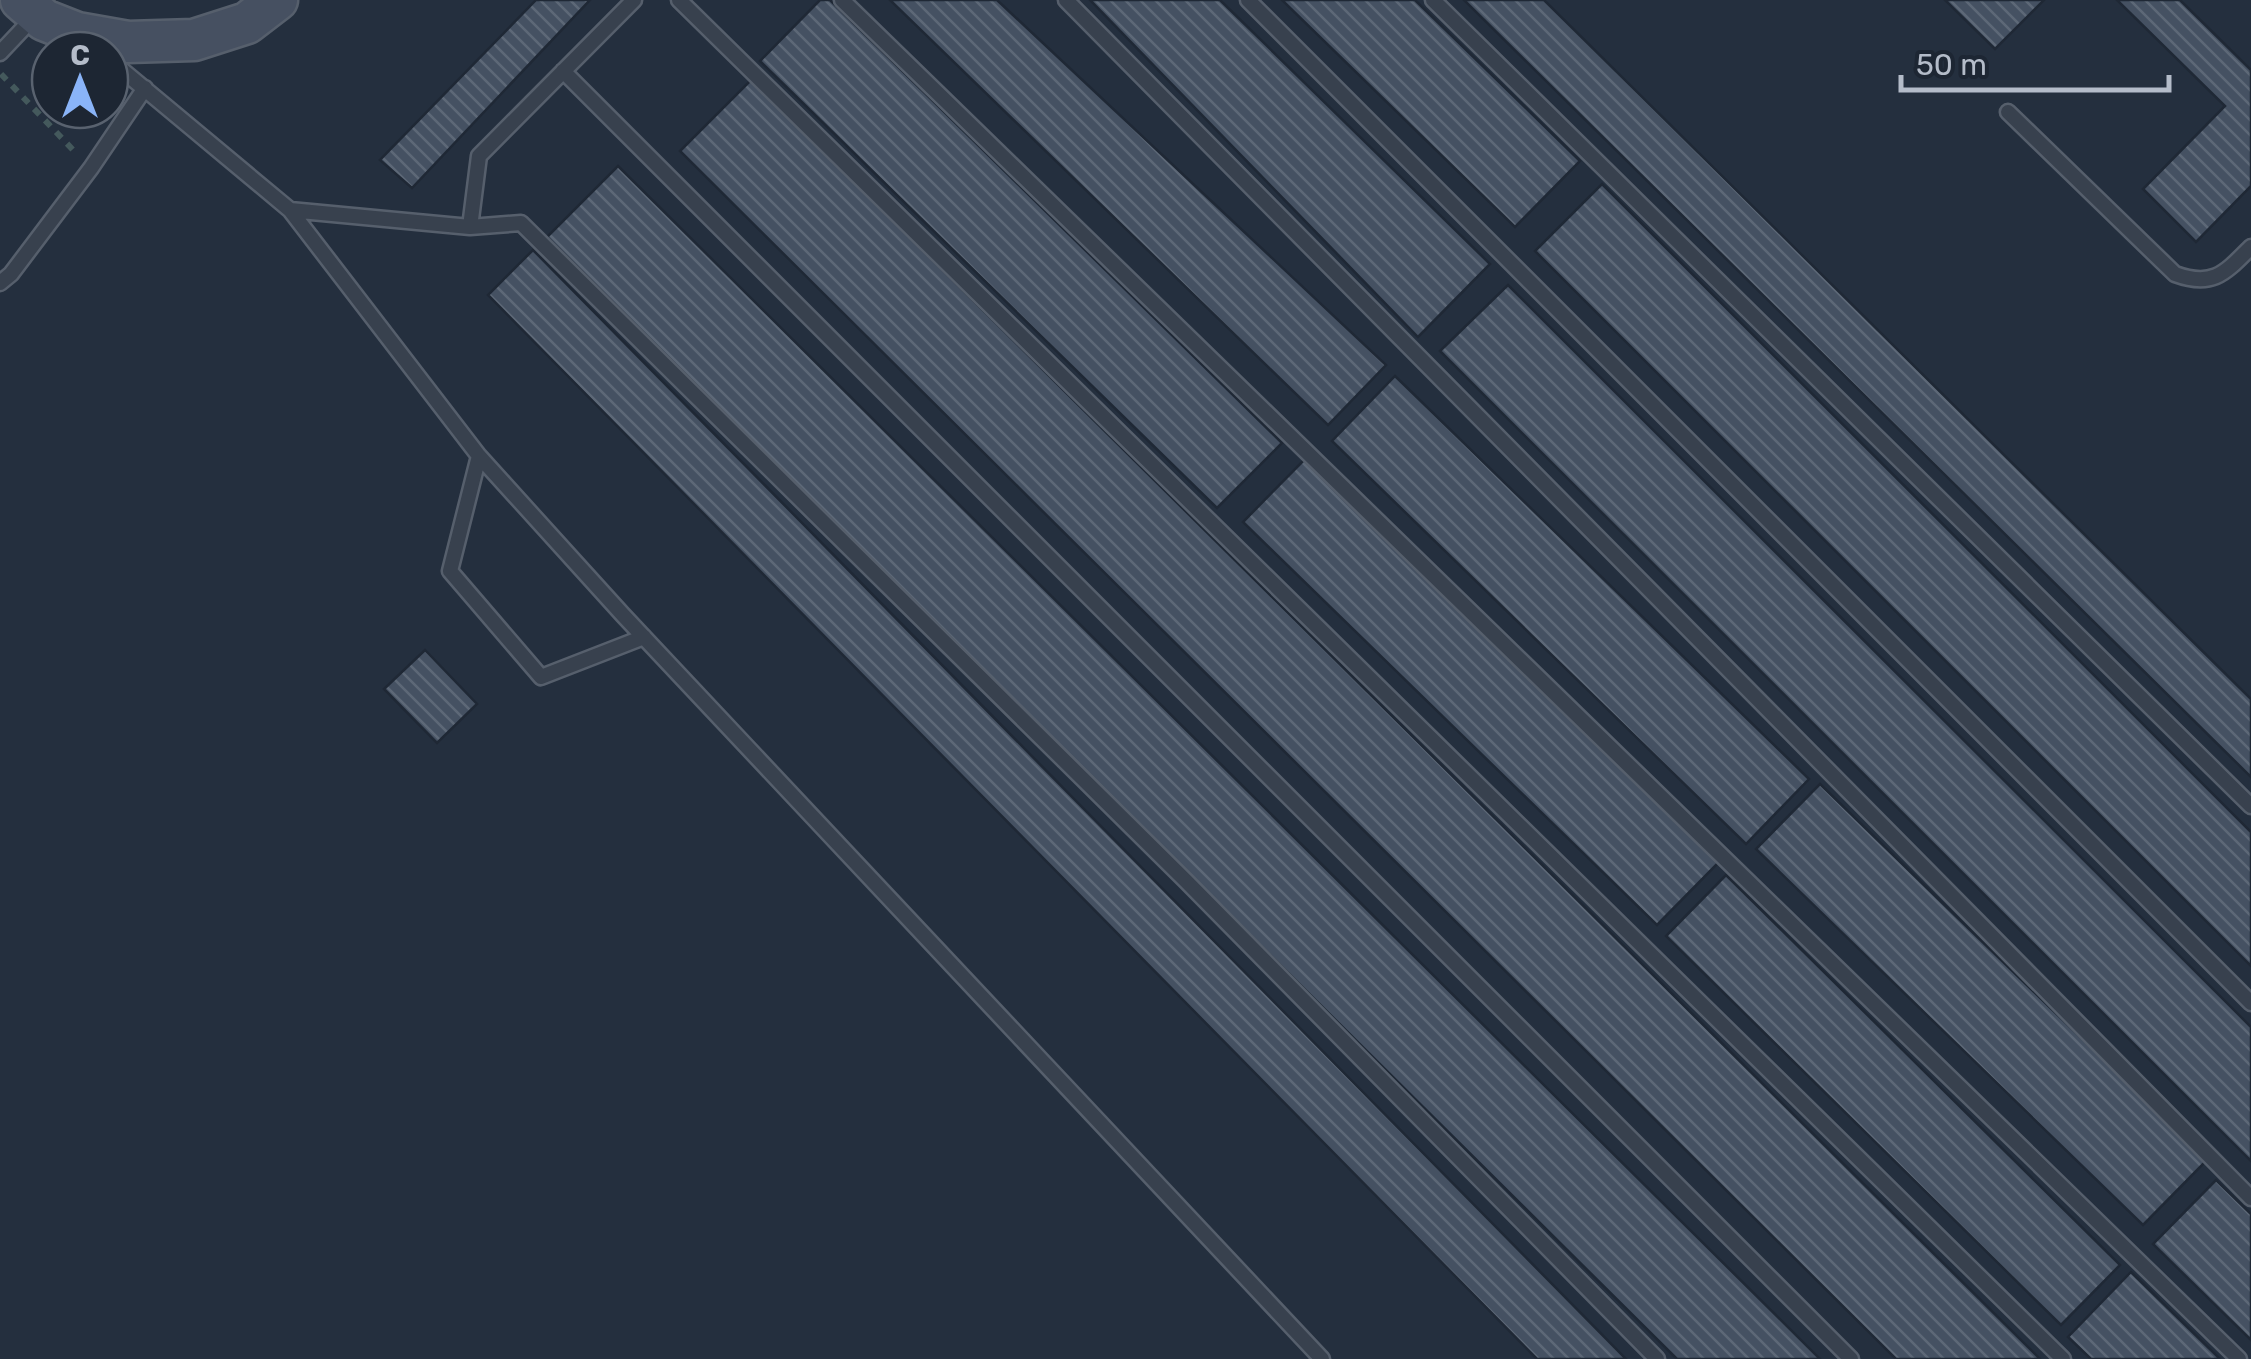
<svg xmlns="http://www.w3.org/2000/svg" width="2251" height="1359" viewBox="0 0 2251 1359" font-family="Rubik,sans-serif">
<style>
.building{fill:url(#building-back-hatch);stroke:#1f2835;stroke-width:2.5}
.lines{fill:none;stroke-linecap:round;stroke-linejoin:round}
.lane-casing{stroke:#565f6c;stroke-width:19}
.secondary-casing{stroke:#565f6c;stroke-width:45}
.path{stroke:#44595c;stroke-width:6;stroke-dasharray:8 8;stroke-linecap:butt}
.lane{stroke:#38414e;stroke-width:14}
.secondary{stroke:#465061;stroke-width:40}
</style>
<defs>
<pattern id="building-back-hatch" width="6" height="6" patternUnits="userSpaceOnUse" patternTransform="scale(2.5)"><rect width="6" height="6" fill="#455162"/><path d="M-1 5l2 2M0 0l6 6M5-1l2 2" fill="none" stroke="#5d6877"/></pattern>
</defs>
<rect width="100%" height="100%" fill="#242f3e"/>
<path class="building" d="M536,0h54l-178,188 -32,-28z
M820,0h10l452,443 -65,65 -457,-447z
M890,0h107l389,365 -58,60z
M1090,0h130l270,264 -72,73z
M1282,0h133l165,161 -65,66z
M1464,0h80l707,699v78z
M1945,0h99l-49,49z
M2117,0h63l71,70v116l-55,56 -53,-53 82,-83z
M751,80l1289,1279h-144l-1216,-1208z
M618,166l1202,1193h-143l-1130,-1122z
M1602,184l649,648v134l-716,-715z
M533,250l1093,1109h-89l-1049,-1064z
M1508,285l743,742v134l-811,-810z
M1395,376l414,403 -63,65 -414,-403z
M1306,458l414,403 -63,64 -414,-403z
M425,650l52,54 -40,39 -53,-54z
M1820,784l387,376 -64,65 -387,-376z
M1726,875l394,390 -59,60 -395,-389z
M2216,1180l35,34v126l-98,-96z
M2131,1272l89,87h-129l-23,-22z"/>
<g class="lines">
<g class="lane-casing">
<path id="lane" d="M679,0l1384,1359
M842,0l1397,1359
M1066,0l1185,1198
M1248,0l1003,1003
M1433,0l818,806
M0,53l34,-36
M110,60l180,150 189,246 144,159 699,744
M563,71l1288,1288
M2008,112l167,162c38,14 50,-1 76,-27
M290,210l180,17 51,-4 665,658 471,478
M470,227l9,-71 155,-156
M0,283l11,-9 80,-106 54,-80
M479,456l-29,115 91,106 103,-40"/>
</g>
<g class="secondary-casing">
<path id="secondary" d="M21,0l23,20 33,13 51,9 66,-2 53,-17 30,-23"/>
</g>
<path class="path" d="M1,74l74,78"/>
<use href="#lane" class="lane"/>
<use href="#secondary" class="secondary"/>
</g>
<g transform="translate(80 80)"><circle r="48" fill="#1d2633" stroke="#59626f" stroke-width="2.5"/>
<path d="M0-8L18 38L0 25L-18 38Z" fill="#8ab4f8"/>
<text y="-15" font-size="28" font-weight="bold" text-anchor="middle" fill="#b4bcc9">С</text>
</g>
<path d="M1901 75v15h268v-15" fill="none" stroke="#b4bcc9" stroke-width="5"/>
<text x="1916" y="75" font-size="30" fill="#b4bcc9" stroke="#1d2633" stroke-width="8" paint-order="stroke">50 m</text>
</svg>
